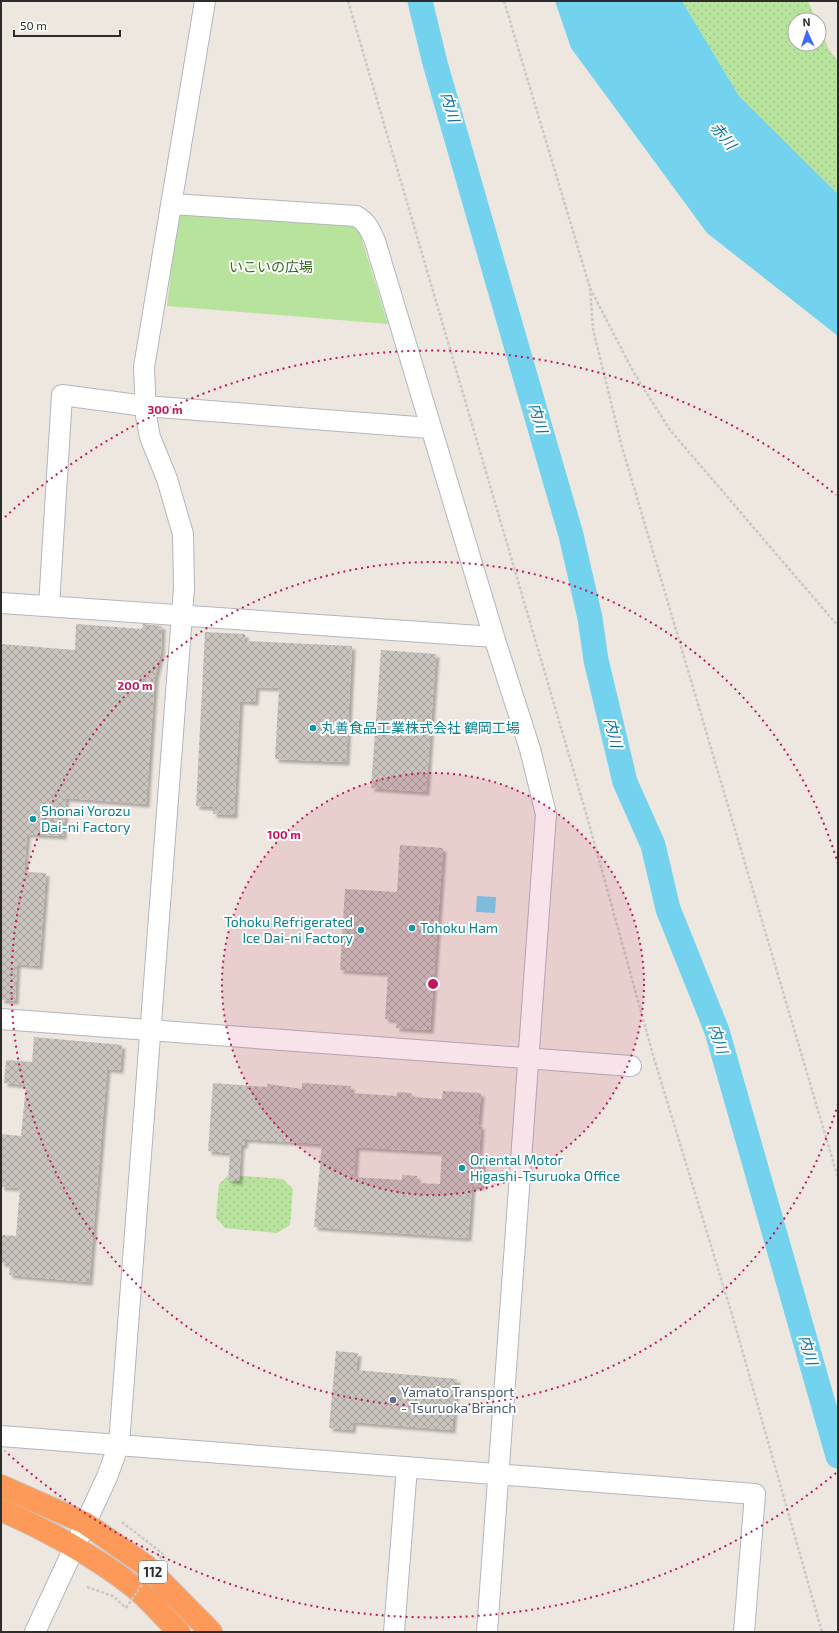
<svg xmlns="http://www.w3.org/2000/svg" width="839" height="1633" viewBox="0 0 839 1633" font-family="'Exo 2','Noto Sans JP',sans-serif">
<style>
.grass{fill:url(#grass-dots)}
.park{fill:#b7e39c}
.water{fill:#73d3ee}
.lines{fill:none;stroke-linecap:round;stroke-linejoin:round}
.river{stroke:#73d3ee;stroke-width:25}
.building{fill:url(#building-cross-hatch);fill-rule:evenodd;filter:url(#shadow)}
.minor-casing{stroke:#b2b6bf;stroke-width:22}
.highway-casing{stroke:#c8c8c8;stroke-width:24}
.path{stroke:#c8c8c8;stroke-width:2.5;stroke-dasharray:3 2;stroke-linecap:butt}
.minor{stroke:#fff;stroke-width:20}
.highway{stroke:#fd9a5a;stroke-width:22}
.path-bridge{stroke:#c8c8c8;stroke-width:2.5;stroke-dasharray:3 2;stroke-linecap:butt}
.ring{fill:none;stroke:#c2185b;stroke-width:2;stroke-dasharray:2 4}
.culture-dot{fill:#0f9aa8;stroke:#fff;stroke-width:1.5}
.service-dot{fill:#5c6f8a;stroke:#fff;stroke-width:1.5}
.labels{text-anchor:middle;stroke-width:4;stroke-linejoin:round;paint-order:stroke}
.shield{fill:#fff;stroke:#6b6b6b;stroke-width:1}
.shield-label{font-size:13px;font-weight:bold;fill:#2c2c2c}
.park-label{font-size:14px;fill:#2f6a1b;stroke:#fff}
.culture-label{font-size:14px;fill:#0d838f;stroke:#fff;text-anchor:start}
.service-label{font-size:14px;fill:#4e5e75;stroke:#fff;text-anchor:start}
.water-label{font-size:15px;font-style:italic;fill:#0e739e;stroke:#fff}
.centre{fill:#c2185b;stroke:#fff;stroke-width:2}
.ring-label{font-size:12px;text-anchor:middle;font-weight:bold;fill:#c2185b;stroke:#fff;stroke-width:4;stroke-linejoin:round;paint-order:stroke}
</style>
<defs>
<pattern id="grass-dots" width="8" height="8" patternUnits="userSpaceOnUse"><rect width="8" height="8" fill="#b7e39c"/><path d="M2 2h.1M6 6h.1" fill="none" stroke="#9ec387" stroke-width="1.8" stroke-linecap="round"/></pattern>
<pattern id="building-cross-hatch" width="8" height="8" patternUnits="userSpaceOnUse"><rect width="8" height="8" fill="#c9c4be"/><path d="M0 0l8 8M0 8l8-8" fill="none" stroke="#a39f9b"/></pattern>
<filter id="shadow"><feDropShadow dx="3.5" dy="3.5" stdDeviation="1" flood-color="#0004"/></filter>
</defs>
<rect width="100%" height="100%" fill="#eee7df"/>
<path class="grass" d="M682,1h126l8,19h-21v24h24v-18l10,24 9,11v133l-99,-98z
M229,1175l54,4 10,10 -3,36 -13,8 -52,-5 -9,-10 3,-34z"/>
<path class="park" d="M178,212l180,15 30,97 -221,-18z"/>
<path class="water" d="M555,1h127l57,95 99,98v142l-131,-103 -136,-185z
M477,896l19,1 -1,16 -19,-1z"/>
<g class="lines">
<path class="river" d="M420,1l15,62 62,216 74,256 19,83 6,42 29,122 28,63 15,64 49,122 121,425"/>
</g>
<path class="building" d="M76,624l66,5 1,-5 19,2 -1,26 -6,25 -9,127 -80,-6 -3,38 -36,-2 -3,38 22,1 -7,93 -22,-2 -2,37 -14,-1v-356l74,6z
M205,632l40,2v7l107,5 -6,116 -71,-3 4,-71 -23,-1 -1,15 -15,-1 -6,114 -21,-1v-7l-17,-1z
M381,650l55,4 -10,138 -55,-4z
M400,845l43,3 -13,182 -34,-2 1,-8 -12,-1 3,-46 -48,-3 5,-81 52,3z
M34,1037l88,8 -2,25 -13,-1 -18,213 -80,-7 1,-11 -9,-1v-28l15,1 4,-48 -19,-1v-53l20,2 5,-51 -22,-2 2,-23 26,2z
M213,1083l53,4 2,-3 34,5v-6l49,3 -1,7 46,3 2,-4 13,1 2,4 29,2 1,-8 38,2 -3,32 3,1 -2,28 4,1 -2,32 -9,-1 -4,52 -154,-11 8,-83 -77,-5 -1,6h-3l-2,36 -11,-1 2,-27 -22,-2zM356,1147l86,5 -2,32 -24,-1 1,-7 -15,-1v5l-48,-3z
M336,1351l22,2 -2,17 101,9 -5,51 -99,-8 -1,8 -23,-2z"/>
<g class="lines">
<g class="minor-casing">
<path id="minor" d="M172,204l184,12c11,6 14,14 19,25l119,396 36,112 16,65 -59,818
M1,603l493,34
M49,606l13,-211 83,11 285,22
M1,1019l630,47
M1,1436l754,58 -11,138
M35,1632l72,-155 12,-33 65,-856 -1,-54 -16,-55 -17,-42 -4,-21 -2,-49 61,-366
M394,1632l13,-165"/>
</g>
<g class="highway-casing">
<path id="highway" d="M1,1486l84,37 60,42 66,67
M1,1510c44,19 95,47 133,77 16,13 30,30 45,45"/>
</g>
<path class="path" d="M348,1l240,819 65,235 80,263 89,314
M504,1l86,287 44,85 36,57 168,196
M590,288l3,41 29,118 216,731
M122,1522l41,32
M87,1587l26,9 13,12"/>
<use href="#minor" class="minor"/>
<use href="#highway" class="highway"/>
<path class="path-bridge" d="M126,1608l37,-54"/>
</g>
<circle cx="433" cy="984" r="211" fill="#c2185b" fill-opacity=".12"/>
<g class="ring">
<circle cx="433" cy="984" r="211"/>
<path d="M838 1104A422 422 0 1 1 838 864"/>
<path d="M836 1473A634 634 0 0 1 5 1451M5 517A634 634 0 0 1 836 495"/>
</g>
<g class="culture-dot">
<circle cx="313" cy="728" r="4"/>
<circle cx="33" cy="819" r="4"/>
<circle cx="412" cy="928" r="4"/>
<circle cx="361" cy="930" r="4"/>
<circle cx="462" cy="1168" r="4"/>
</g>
<circle class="service-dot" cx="393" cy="1400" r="4"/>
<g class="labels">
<rect class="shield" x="139" y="1561" width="28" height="22" rx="3"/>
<g class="shield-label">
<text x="153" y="1577">112</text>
</g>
<g class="park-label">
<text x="271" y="272">いこいの広場</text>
</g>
<g class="culture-label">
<text x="321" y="733">丸善食品工業株式会社 鶴岡工場</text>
<text x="41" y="816">Shonai Yorozu<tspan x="41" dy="16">Dai-ni Factory</tspan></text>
<text x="353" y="927" text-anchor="end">Tohoku Refrigerated<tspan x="353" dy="16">Ice Dai-ni Factory</tspan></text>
<text x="420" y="933">Tohoku Ham</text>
<text x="470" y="1165">Oriental Motor<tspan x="470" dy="16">Higashi-Tsuruoka Office</tspan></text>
</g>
<g class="service-label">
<text x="401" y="1397">Yamato Transport<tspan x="401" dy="16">- Tsuruoka Branch</tspan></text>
</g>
<g class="water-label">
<text transform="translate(450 107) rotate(74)" y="5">内川</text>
<text transform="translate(723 136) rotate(50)" y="5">赤川</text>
<text transform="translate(538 418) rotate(74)" y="5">内川</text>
<text transform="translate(613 733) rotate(77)" y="5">内川</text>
<text transform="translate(718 1039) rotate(72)" y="5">内川</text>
<text transform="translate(808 1350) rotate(74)" y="5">内川</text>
</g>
</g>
<circle cx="433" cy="984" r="6" class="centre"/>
<g class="ring-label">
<text x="165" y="414">300 m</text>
<text x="135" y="690">200 m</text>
<text x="284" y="839">100 m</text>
</g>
<rect width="839" height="1633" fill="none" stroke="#2c2c2c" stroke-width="4"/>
<g transform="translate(807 32) rotate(357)"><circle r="19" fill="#ffffff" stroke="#ababab"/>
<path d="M0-3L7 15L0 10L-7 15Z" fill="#406bf9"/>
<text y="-6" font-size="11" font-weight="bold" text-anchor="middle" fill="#2c2c2c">N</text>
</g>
<path d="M14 30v6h106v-6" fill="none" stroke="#2c2c2c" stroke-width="2"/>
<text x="20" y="30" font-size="12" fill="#2c2c2c" stroke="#ffffff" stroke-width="3" paint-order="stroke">50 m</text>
</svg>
